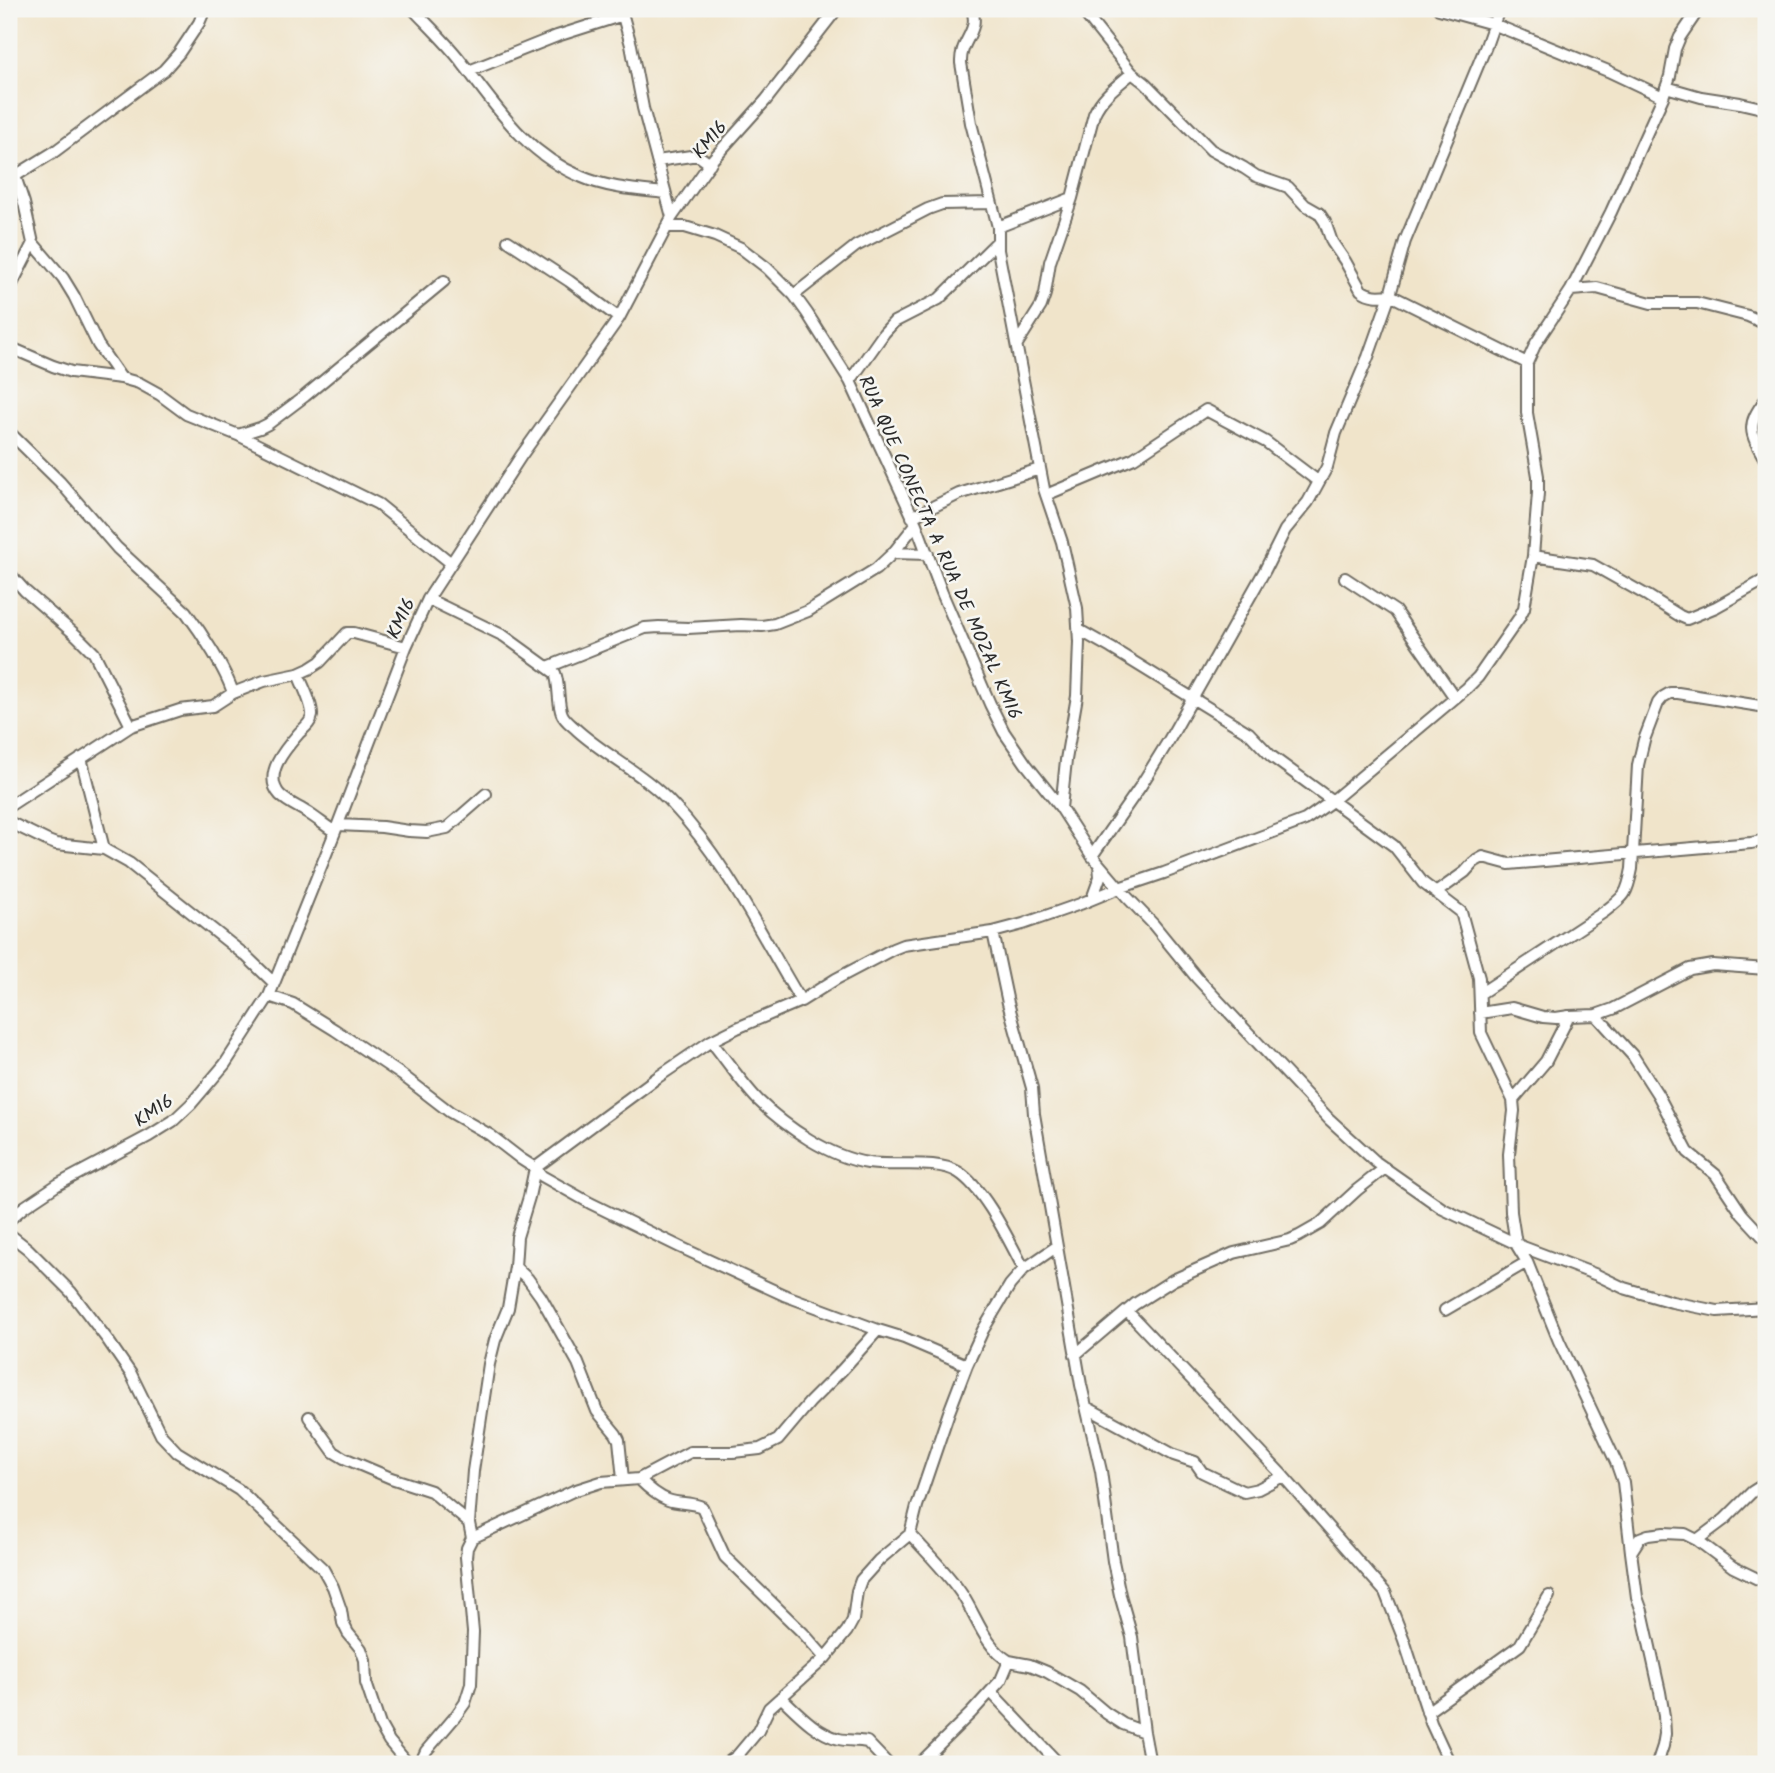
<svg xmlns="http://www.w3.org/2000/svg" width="1775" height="1773" viewBox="0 0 1775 1773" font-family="Kalam,sans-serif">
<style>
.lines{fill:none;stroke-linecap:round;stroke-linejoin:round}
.minor-casing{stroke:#706c63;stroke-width:14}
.minor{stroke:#fff;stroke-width:10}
.labels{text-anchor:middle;stroke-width:5;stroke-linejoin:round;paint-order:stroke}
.street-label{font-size:19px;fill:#2b2b2b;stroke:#f6f6f2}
</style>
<rect width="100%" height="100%" fill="#f6f6f2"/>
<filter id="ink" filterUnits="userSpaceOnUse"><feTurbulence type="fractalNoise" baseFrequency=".0143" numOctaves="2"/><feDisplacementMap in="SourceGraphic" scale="14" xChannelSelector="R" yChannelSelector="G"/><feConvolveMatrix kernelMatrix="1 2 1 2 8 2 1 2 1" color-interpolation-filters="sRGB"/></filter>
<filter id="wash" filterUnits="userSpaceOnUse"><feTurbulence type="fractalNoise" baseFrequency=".00686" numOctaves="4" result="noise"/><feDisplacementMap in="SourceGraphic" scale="28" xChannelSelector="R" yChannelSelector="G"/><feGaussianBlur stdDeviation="1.57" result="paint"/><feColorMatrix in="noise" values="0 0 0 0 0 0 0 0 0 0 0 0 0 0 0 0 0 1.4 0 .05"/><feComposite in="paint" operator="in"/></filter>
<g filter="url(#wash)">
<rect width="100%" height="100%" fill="#f0e4ca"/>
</g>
<g filter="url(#ink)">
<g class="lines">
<g class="minor-casing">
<path id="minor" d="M413,9c16,17 33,33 47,51 37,47 64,93 122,117 25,11 56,13 83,16
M621,9l10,36 12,63 29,109
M972,9c8,23 -12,31 -11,54l10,60 27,104v23l46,239 18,53 15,66 2,34 -2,54 -11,64 -5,48
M1081,9l51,64 13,10 66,67 33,18 12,8 32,11 17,18 14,8 6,9 7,20 13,19 16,29c9,7 19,6 29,5l137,68
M1439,9l54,15 115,47 55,26
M469,71l88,-35 66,-21
M1666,87l35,10 39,6 26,6
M657,161l34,-5h8l11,8
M9,167l6,9 9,27 9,40 30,35 11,18 24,49 23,33
M15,176l39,-24 110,-82 15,-17 20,-30 6,-14
M666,227h19l30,9 26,12 26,20 27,27 13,18 43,68 66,143 26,69 48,111 14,28 22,32 35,44 31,48 35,41 26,27 44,54 132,141 47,43 67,47 80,38 74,28 27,13 48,14 45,9 49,-3
M998,227l74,-29
M508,241l61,40 50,37
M9,290l24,-47
M1571,290l26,-2 54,15h46l51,13 18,8
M794,295l62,-49 72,-37 14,-5 49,-1
M1017,344l24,-38 4,-12 5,-32 22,-64 22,-84c8,-18 23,-28 38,-41
M9,347l44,19 18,6 50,6 18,5 20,11 27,20 52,21 140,69 73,59
M850,381l34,-48 10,-11 45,-23 58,-57
M1766,399c-21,27 -16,34 0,62
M9,432l51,50 57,66 69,64c15,20 40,58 47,81
M238,435l22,-7 8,-4 37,-28 139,-115
M1046,495l88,-37 72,-48 60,32 53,40
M912,517l47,-23 81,-25
M893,553l35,1
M1533,556l60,9 55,31 32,20 7,3 29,-12 50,-28
M9,573l16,18 52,45 17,17 37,73
M1345,578l50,33 60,87
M428,599l76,37 51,37c5,13 2,29 7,41 3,7 10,11 15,16 30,27 68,44 96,75 53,56 88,130 128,196
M1079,630l32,18 138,85 22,23 123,90 29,37 38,29 18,66 2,55 32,67
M548,667l97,-39 14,-1 29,1 53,-3 21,1 13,-2 33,-13 68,-42 17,-16 23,-29
M298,674c4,10 15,31 14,42 -1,7 -8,12 -13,17 -14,16 -37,42 -19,62 8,8 19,12 28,18 9,6 18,13 27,19
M81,758l23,91
M9,806l122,-80 49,-16 33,-4 20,-13 31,-12 34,-7 11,-5 11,-7 27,-29h7l52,14
M9,822l39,19 8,3 48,5 25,14 117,93 28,27
M338,825l44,2 27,4 18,1 20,-4 39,-34
M1092,856l48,-69 29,-47 96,-170 20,-40 23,-28 19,-35 9,-34 32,-76 22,-62 15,-54 81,-195 13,-37
M1437,892l28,-20 9,-10 9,-5 26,7 242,-21 15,-3
M1092,899l8,-22 -1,-13
M993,932l15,71 24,85 2,26 47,271 20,86 12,90 7,34 12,42 12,95 6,32
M1481,993l123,-81c21,-16 23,-17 28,-43l6,-104 6,-25 14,-37 5,-6 7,-4h8l88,14
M269,996l24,8 42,26 67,45 48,37 40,23 31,24 14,9 7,8 48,27 90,44 104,48 94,35 26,8 63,27
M1480,1013l32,-5 31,9 13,1 13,-2 27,-1 17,-6 77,-40 23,-4 53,4
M1596,1015l37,41 25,39 30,57 28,23 26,39 24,26
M1569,1016l-23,45 -33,39 1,11 -5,43 2,58 5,32 11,18 32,79 57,121 7,20 8,70
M711,1041c15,19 31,42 47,59 28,27 71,57 110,63 26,4 69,-4 90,9 27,17 51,69 66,97
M9,1220l15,-13 33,-22 92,-49 24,-15 18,-17 34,-40 44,-68 66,-164 71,-185 22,-48 93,-143 98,-138 53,-101 41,-58 53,-59 71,-91
M9,1234l19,15 43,43 36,47 24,35 30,61 16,17 62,38 84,79 10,18 8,23 2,13 5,10 13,16 4,11 1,23 14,42 9,16 19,23
M515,1267l13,12 13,18 37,66 19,48 19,23 3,6 4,39
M1445,1310l82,-48
M1127,1311l156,165 102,116 19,48 27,83 19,41
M1075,1355l60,-51 38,-24 61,-27 56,-13 9,-4 21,-12 37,-34 28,-22
M1086,1407l88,48 21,7 7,10 42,20 14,-3 25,-13
M309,1417l25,35 10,6 47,20 40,13 38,32
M639,1479c8,8 18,17 29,21 11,4 24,2 34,7l23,50 79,77 21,24
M910,1534c18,20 38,39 53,62 14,22 23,52 46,65
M472,1538l-3,-15 4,-52 16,-107 6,-24 13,-32 7,-41 2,-30 12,-40 6,-29 123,-91 53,-36 26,-13 64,-27 35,-22 57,-30 10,-4 90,-13 30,-8 57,-20 39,-16 45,-15 141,-53 27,-19 135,-113 11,-11 41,-59 5,-10 9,-52 5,-63v-17l-11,-63v-50l9,-20 35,-53 40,-78 52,-115 7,-21 5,-27 5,-12 19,-28
M1697,1540l28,-21 27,-27 14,-9
M991,1692l68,72
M781,1697c17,16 35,36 58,42 9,2 18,1 28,3l21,22
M1427,1712l93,-67 29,-49
M420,1764l6,-13 29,-34 10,-14 6,-19 2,-52 -7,-75 1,-9 5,-10 101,-47 28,-9 38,-3 51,-27h43l27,-3 18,-9 32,-38 32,-32 36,-40
M726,1764l11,-8 21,-25 11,-23 56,-50 22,-27 6,-11 4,-29 4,-11 18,-20 31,-26 7,-28 32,-94 18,-47 16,-35 27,-45 14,-16 32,-22
M919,1764l52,-51 30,-33 8,-19 21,4 17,7 33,19 26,22 17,11 21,8
M1657,1764l6,-18 2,-12 -1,-18 -4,-24 -18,-81 -5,-14 -6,-45 9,-14 8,-3 16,-2 21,1 12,6 36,27 33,16"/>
</g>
<use href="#minor" class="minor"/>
</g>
</g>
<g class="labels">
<g class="street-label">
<text transform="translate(709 139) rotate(-50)" y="7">KM16</text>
<text transform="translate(941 547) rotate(66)" y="7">RUA QUE CONECTA A RUA DE MOZAL KM16</text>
<text transform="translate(400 618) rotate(-65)" y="7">KM16</text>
<text transform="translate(153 1110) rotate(-34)" y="7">KM16</text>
</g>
</g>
<rect width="1775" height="1773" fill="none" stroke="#f6f6f2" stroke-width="35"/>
</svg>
